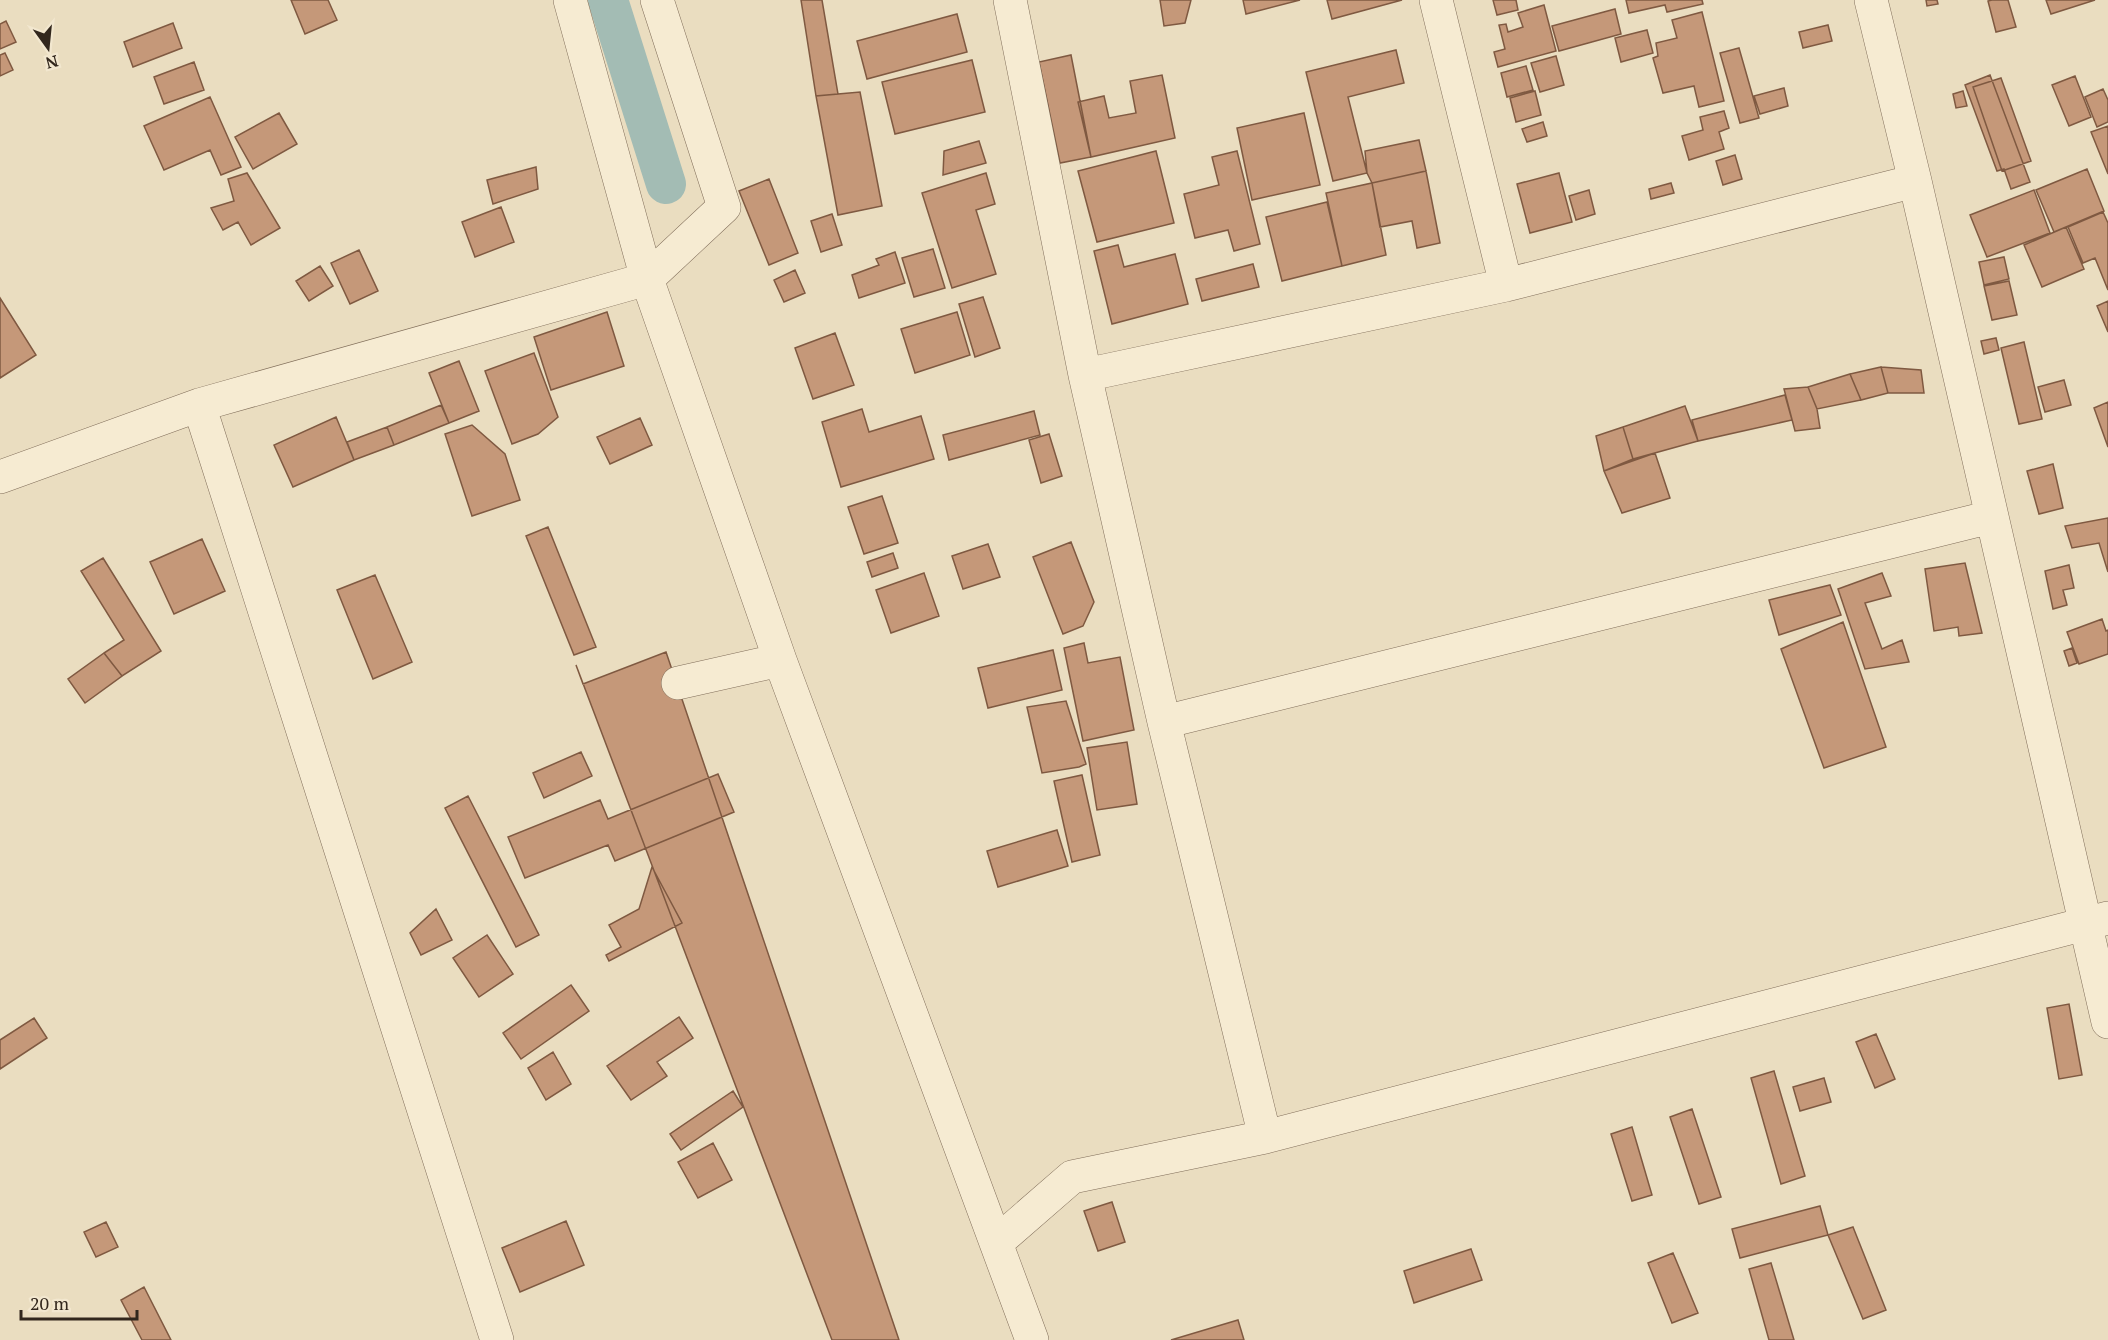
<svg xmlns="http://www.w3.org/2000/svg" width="2108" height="1340" viewBox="0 0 2108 1340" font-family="'PT Serif',serif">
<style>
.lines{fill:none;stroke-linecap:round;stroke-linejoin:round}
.canal{stroke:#a3bcb4;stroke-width:40}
.building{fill:#c59879;stroke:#7f5941;stroke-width:1.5}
.minor-casing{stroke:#816e5a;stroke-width:34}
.minor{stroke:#f6ebd2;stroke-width:33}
</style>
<rect width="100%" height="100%" fill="#eaddc0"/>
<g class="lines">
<path class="canal" d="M608,0l58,184"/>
</g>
<path class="building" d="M291,0h37l9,20 -32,14z
M801,0h21l16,94 -22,2z
M1160,0h31l-6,23 -21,3z
M1243,0h57l-54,14z
M1327,0h75l-70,19z
M1493,0h23l2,10 -21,5z
M1626,0h76l1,4 -36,8 -2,-7 -36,8z
M1926,0h11l1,4 -11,2z
M1992,0h16l8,27 -20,5 -8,-31z
M2046,0h49l-44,14z
M1544,5l12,46 -58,16 -4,-15 11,-3 -6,-24 7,-1 2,8 15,-5 -5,-14z
M1615,9l6,25 -62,17 -7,-25z
M1702,12l22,89 -25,6 -5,-21 -31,7 -10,-35 5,-2 -2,-13 21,-5 -5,-18z
M957,14l10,38 -100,27 -10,-38z
M6,21l10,21 -16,7v-25z
M173,23l9,25 -49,19 -9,-25z
M1828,25l4,16 -29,7 -4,-16z
M1647,30l6,23 -32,9 -6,-24z
M1739,48l20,70 -19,5 -20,-70z
M1396,50l8,33 -56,14 19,76 -34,8 -27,-109z
M5,53l8,17 -13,6v-21z
M1071,55l20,102 -31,6 -21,-101z
M1556,56l8,29 -24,7 -9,-29z
M972,60l13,52 -90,22 -13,-52z
M194,62l10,28 -40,14 -10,-27z
M1526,66l7,24 -26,7 -6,-24z
M1162,75l13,63 -84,19 -13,-55 26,-6 5,22 27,-5 -6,-32z
M1990,75l40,107 -19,7 -7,-20 -7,2 -32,-86z
M2075,76l16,41 -22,9 -17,-41z
M2001,78l30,83 -29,10 -29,-84z
M1784,88l4,18 -28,8 -6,-18z
M2103,89l5,11v22l-11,5 -12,-30z
M1535,91l6,24 -25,7 -6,-24z
M1963,91l4,15 -11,2 -3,-14z
M860,92l22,114 -44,9 -22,-119z
M210,97l31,70 -20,8 -11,-25 -46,20 -20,-44z
M1724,111l5,17 -10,4 5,17 -35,11 -7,-24 21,-6 -3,-13z
M279,113l18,31 -44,25 -18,-32z
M1304,113l16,72 -68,15 -15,-72z
M1543,122l4,14 -20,6 -5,-13z
M2108,126v48l-17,-42z
M1419,140l7,31 -54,12 -5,-10 -2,-22z
M979,141l7,22 -43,12 1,-24z
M1156,151l18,72 -77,19 -19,-71z
M1237,151l23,93 -26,7 -6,-21 -33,8 -11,-44 35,-9 -7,-28z
M1735,155l7,24 -19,6 -7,-24z
M536,167l2,22 -45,15 -6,-24z
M2087,169l17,42 -50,21 -18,-42z
M1426,171l14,72 -23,5 -5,-27 -32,6 -8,-44z
M247,173l33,55 -29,17 -13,-23 -15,8 -12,-22 23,-7 -6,-22z
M986,173l9,31 -19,6 20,64 -44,14 -30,-95z
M1559,173l13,49 -42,11 -13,-49z
M769,179l29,74 -29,12 -30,-74z
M1372,183l14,72 -44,11 -16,-73z
M1671,183l3,10 -23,6 -2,-10z
M1589,190l6,24 -19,6 -7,-24z
M2034,190l16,43 -63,24 -17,-42z
M1327,202l15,64 -60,15 -16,-64z
M501,207l13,35 -39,15 -13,-35z
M2103,212l5,11v67l-13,-32 -12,5 -15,-36z
M832,214l10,31 -21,7 -10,-31z
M2066,227l18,42 -42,18 -18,-42z
M1118,245l6,22 51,-13 13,50 -76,20 -18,-73z
M933,249l12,39 -31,9 -12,-39z
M359,250l19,41 -28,13 -19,-41z
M895,252l10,31 -46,15 -7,-23 27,-10 -3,-6z
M2004,257l5,22 -25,6 -5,-23z
M1253,264l6,23 -57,14 -6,-22z
M320,266l13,20 -24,15 -13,-20z
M795,270l10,23 -21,9 -10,-22z
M2009,281l8,34 -25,5 -8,-34z
M983,297l17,51 -25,9 -16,-53z
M0,298l36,57 -36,23z
M2108,301v31l-11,-26z
M607,312l17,54 -73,24 -17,-53z
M957,312l13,43 -55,18 -14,-44z
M835,333l19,52 -41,14 -18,-51z
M1996,338l3,12 -15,4 -3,-13z
M2024,342l18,77 -23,5 -18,-76z
M534,353l24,64 -20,17 -26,10 -27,-73z
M459,361l20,50 -30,12 -20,-50z
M1881,367l40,3 3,23h-36z
M1881,367l7,26 -27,7 -11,-26z
M1850,374l11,26 -44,9 -9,-22z
M2064,380l7,25 -26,7 -7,-25z
M1808,387l9,22 3,19 -25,3 -11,-42z
M1785,395l7,25 -94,21 -6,-21z
M2108,402v45l-14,-39z
M441,405l8,18 -55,22 -7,-18z
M1685,406l13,35 -65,18 -10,-32z
M862,409l7,23 52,-16 13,43 -93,28 -19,-65z
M1034,411l6,24 -91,25 -6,-25z
M336,417l18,43 -61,27 -19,-42z
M640,418l12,27 -42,19 -13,-27z
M472,425l33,29 15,46 -48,16 -27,-82z
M387,427l7,18 -40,15 -7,-18z
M1623,427l10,32 -29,12 -8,-35z
M1049,434l13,42 -21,7 -12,-43z
M1655,453l15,45 -48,15 -18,-42z
M2053,464l10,44 -24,6 -12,-43z
M882,496l16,47 -34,11 -16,-47z
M2108,518v54l-9,-29 -27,5 -7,-22z
M548,527l48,120 -22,8 -48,-119z
M202,539l23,52 -51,23 -24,-52z
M1071,542l23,60 -11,24 -20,8 -30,-77z
M988,544l12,33 -37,12 -11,-33z
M893,553l5,15 -26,9 -5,-15z
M103,558l58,93 -39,25 -18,-23 20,-13 -43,-69z
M1965,563l17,70 -23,3 -1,-9 -24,4 -9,-62z
M2069,565l5,23 -11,2 4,15 -14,4 -8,-38z
M924,573l15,43 -48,17 -15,-43z
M1882,573l9,23 -26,7 17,46 20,-9 7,22 -44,7 -27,-80z
M375,575l37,87 -39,17 -36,-89z
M1830,585l11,30 -62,20 -10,-35z
M2102,619l4,12 2,-1v24l-29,10 -12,-32z
M1843,622l43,125 -62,21 -43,-119z
M1084,643l4,20 32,-6 14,73 -51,11 -19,-93z
M2072,648l5,15 -8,3 -5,-15z
M1053,650l9,40 -74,18 -10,-40z
M666,652l233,688h-67l-256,-675 7,19z
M104,653l18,23 -37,27 -17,-24z
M1066,701l20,63 -7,3 -37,6 -15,-66z
M1127,742l10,62 -40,6 -10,-62z
M581,752l11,24 -48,22 -11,-25z
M718,774l16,38 -119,49 -7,-16 -83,33 -17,-41 92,-37 8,19z
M1082,775l18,80 -28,7 -18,-81z
M468,796l71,139 -23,12 -71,-139z
M1057,830l11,36 -70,21 -11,-36z
M652,867l30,56 -73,38 -3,-6 15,-8 -12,-22 30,-16z
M436,909l16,31 -31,15 -11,-22z
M487,935l26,39 -34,23 -26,-39z
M571,985l18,26 -68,48 -18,-26z
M2069,1004l13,71 -23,4 -12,-71z
M679,1017l14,21 -36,24 10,14 -36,24 -24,-34z
M34,1018l13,20 -47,31v-29z
M1876,1034l19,45 -20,9 -19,-46z
M553,1052l18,32 -25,16 -18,-32z
M1774,1071l31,105 -24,8 -30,-106z
M1824,1078l7,24 -31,9 -7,-24z
M733,1091l10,16 -62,43 -11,-16z
M1692,1109l29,88 -22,7 -29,-87z
M1632,1127l20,68 -20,6 -21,-67z
M713,1143l19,37 -34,18 -20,-36z
M1112,1202l13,40 -27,9 -14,-40z
M1820,1206l8,29 -88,23 -8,-29z
M566,1221l18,44 -64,27 -18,-44z
M106,1222l12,25 -22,10 -12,-25z
M1853,1227l33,83 -23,9 -35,-84z
M1471,1249l11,31 -68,23 -10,-32z
M1673,1253l25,60 -26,10 -24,-60z
M1771,1263l23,77h-25l-20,-71z
M144,1287l27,53h-29l-21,-40z
M1238,1320l6,20h-73z"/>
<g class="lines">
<g class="minor-casing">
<path id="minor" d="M570,0l77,279 133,381 252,680
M1010,0l75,375 79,347 101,415
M1436,0l70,285
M1871,0l44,181 193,841
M1085,375l421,-90 409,-104
M199,405l298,935
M0,477l199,-72 448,-126 77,-72 -67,-207
M678,683l102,-23
M1164,722l827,-205
M996,1243l76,-66 193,-40 843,-219"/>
</g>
<use href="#minor" class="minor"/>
</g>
<g transform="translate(48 48) rotate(165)" stroke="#f2e7cf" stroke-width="4.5" paint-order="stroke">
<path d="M0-4.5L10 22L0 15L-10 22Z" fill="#32271d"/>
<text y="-9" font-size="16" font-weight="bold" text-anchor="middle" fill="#32271d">N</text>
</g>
<path d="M21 1310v9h116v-9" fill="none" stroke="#32271d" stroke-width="3"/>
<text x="30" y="1310" font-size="18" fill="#32271d" stroke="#f2e7cf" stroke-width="4.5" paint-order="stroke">20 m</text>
</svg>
